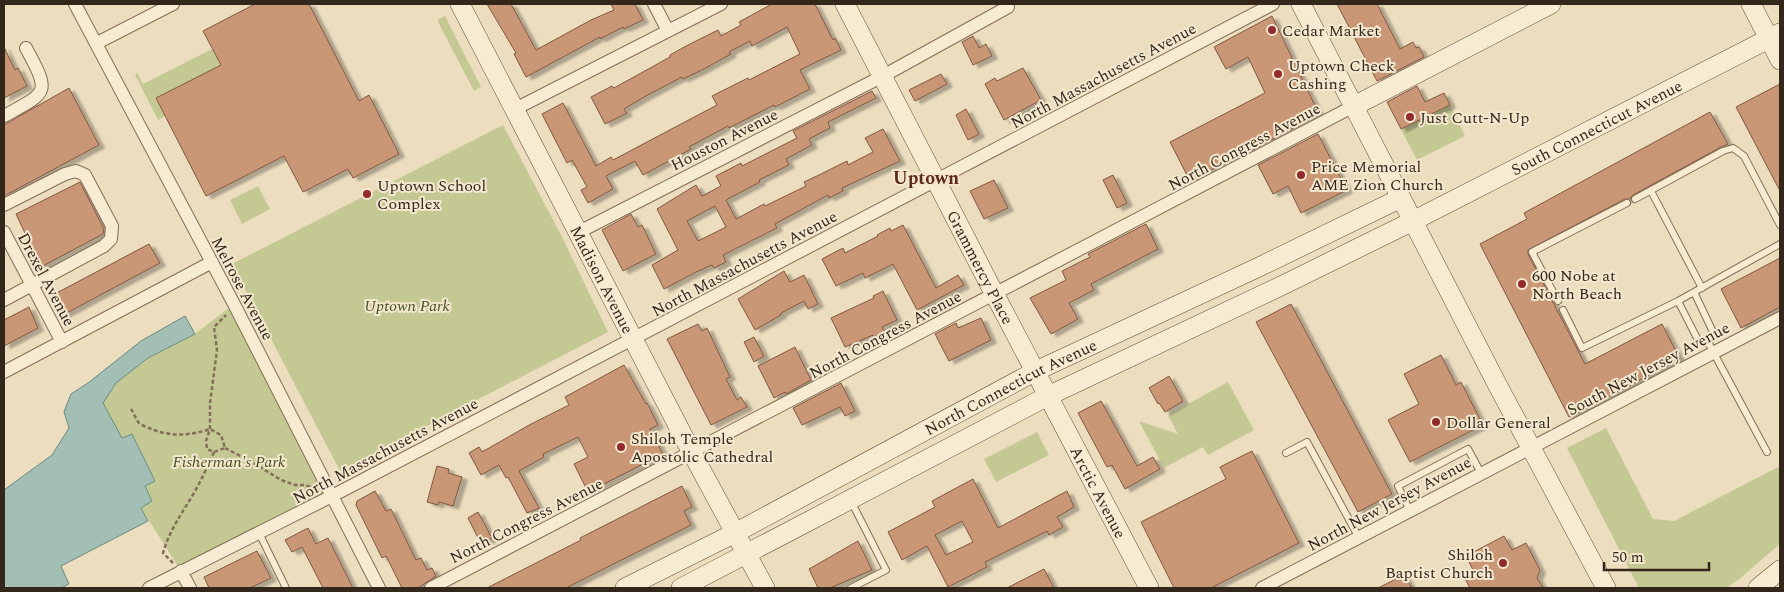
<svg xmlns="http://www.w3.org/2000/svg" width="1784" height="592" viewBox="0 0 1784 592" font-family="Spectral,serif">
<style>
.green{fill:#c4c994}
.water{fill:#a2beb5;stroke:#6a8b81}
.building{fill:#c99676;stroke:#81573f;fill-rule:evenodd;filter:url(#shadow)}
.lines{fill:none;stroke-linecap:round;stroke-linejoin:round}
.lane-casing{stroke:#836e58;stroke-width:8}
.street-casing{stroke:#836e58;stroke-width:14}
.secondary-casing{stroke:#654f3b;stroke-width:20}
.path{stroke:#836e58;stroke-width:2.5;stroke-dasharray:4 2.5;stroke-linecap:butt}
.lane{stroke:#f7ebd1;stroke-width:6}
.street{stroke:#f7ebd1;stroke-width:12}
.secondary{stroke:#f7ebd1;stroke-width:19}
.poi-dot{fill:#902b2e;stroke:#f3e8ce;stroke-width:2}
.labels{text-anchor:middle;stroke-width:4;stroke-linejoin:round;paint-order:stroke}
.poi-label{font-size:16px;fill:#33271c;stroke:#f3e8ce;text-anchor:start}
.street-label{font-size:16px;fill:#33271c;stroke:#f3e8ce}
.park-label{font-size:16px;font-style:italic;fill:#454f23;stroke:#f3e8ce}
.neighbourhood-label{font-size:18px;font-weight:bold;fill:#5e291d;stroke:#f3e8ce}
</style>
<defs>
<filter id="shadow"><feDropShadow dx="5.5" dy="3" stdDeviation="1" flood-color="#0004"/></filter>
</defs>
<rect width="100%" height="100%" fill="#ecddbf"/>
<path class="green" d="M445,16l36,71 -7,4 -37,-71z
M212,49l9,16 -65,33 9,18 -7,4 -23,-45 2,-2 6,11z
M1450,105l15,31 -48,24 -16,-31z
M503,125l59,112 46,95 -268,139 -108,-207z
M258,186l12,23 -28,15 -12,-24z
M234,304l98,192 -151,75 -40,-63 3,-22 11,-5 -24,-47 -9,4 -19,-35 13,-20 32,-25 47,-24z
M1228,382l26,48 -46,25 -5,-8 -39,21 -25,-47 39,13 -10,-19z
M1606,428l47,91 21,2 106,-55v78l-42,36 -12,8h-87l-72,-140z
M1037,432l12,23 -53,27 -12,-23z"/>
<path class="water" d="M185,316l10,18 -47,24 -32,25 -13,20 19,35 10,-4 23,47 -10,5 7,15 -11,7 7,13 -87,45 8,18 -8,4h-57v-98l48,-35 17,-27 -5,-16 7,-18 17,-11 53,-42z"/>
<path class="building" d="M255,4h54l50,97 10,-6 30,59 -46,24 -5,-9 -45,23 -19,-36 -78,40 -50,-98 65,-33 -18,-34z
M487,4h24l25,46 55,-30 23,-10 -3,-6h24l8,16 -19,9 -1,-2 -23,12v-2l-74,40 -12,-23 2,-1z
M772,4h43l18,36 2,-2 6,12 -41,20 10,19 -35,18 -1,-2 -45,23 -1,-2 -39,21 2,2 -48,26 -8,-14 -29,15 7,13 -25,14 -7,-13 6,-3 -15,-27 -5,3 -25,-49 21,-11 33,63 15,-9 2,3 104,-55 -5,-9 36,-18 1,2 51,-26 -13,-27 -35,19 -2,-5 -21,11 2,2 -27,15 -21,10 -1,-2 -36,19 -22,13 3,4 -22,11 -14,-27 21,-11 2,2 56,-31v-2l18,-10 30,-15 3,6 20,-11 -2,-3z
M1337,4h40l23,45 13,-7 3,6 3,-1 5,10 -47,24z
M1272,16l47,98 -68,37 -1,-2 -60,32 -20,-39 95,-49 -17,-36 -22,12 -12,-22z
M973,36l6,12 7,-4 6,12 -19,9 -11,-23z
M4,47l11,23 3,-2 9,18 -23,12z
M1023,68l18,32 -37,20 -19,-36 10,-6 2,3z
M941,74l6,10 -32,17 -6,-11z
M1780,84v107l-44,-84z
M1417,86l8,16 19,-9 6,12 -49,24 -14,-27z
M69,88l30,57 -95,51v-71z
M872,91l4,7 -48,24 2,6 -21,11 3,6 -26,14 3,6 -30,15 1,2 -34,18 10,19 28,-15 1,2 41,-20 -2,-4 15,-7 28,-14 1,4 25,-13 -8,-14 18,-9 17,32 -58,27 1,3 -14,7 -1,-3 -53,29 2,4 -54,27 3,7 -12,6 -2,-3 -16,7 -32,17 -12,-24 26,-15 -21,-41 39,-24 6,11 19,-10 -5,-10 25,-13 1,3 55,-28 -4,-7zM715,206l11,21 -28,14 -11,-20z
M966,109l13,25 -11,6 -12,-25z
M1710,112l18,32 -7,3 -88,48 -4,4h-4l-97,51v4l57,110 77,-40 18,35 -111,58 -89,-173 47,-25 -3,-6z
M1318,134l29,56 -46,23 -13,-27 -15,8 -15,-29z
M1113,175l14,28 -10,5 -14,-28z
M994,180l14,28 -24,11 -14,-28z
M80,182l24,47 -1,5 -62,33 -25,-53z
M631,214l7,13 4,-2 14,29 -33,17 -21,-41z
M1146,224l12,25 -67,35 3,6 -25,13 9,16 -27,15 -21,-36 36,-18 -4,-9 28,-14 -2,-3z
M903,225l33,63 22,-13 6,10 -47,25 -24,-46 -28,14 -2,-5 -27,13 -14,-27 21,-11 2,5 33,-17 -1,-1 13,-7 1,3z
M149,244l11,19 -99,53 -10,-20z
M1780,258v49l-39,21 -20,-39z
M784,271l6,11 14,-7 14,29 -10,5 -4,-8 -23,12v2l-26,15 -17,-31z
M883,291l14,29 -15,7 4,7 -11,5 -2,-4 -28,12 -14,-29 43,-20 -1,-2z
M1291,304l101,190 -34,18 -102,-190z
M29,307l9,21 -34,18v-26z
M981,318l10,22 -42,21 -14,-27 21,-11 2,5z
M698,324l4,7 5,-3 23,49 -4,2 11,21 4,-3 6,10 -36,18 -44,-86z
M754,337l10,19 -10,6 -10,-20z
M795,347l16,33 -25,14 -1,-2 -11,6 -16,-32z
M1441,355l15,30 5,-3 22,43 -73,37 -22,-42 31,-16 -15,-30z
M624,365l22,39 1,-1 11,22 -8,4 13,25 -75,38 -14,-28 14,-7 -10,-20 -35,17 1,3 -25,14 20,37 -12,5 -19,-36 -2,1 -7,-13 -18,10 -12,-22 10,-6 3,5 49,-28 38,-19 -4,-8z
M1169,376l14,25 -18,11 -6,-9 -1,1 -9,-16z
M841,383l14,28 -10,5 -5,-9 -38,18 -9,-17z
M1101,401l36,65 16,-9 7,12 -35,20 -13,-24 -5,2 -29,-54z
M1252,451l47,92 -88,45h-37l-33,-66 85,-43 -6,-12z
M437,466l12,3 -1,4 14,4 -9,29 -14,-4 -1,3 -11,-3z
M973,479l25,49 69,-37 7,16 -17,10 6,10 -14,8 -2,-4 -62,31 2,5 -39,20 -21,-41 -25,14 -14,-28 47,-25 -3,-6zM962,521l11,21 -27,13 -11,-20z
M682,486l10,21 -8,4 7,14 -125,63h-79l94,-48 -1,-2z
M375,491l11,20 5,-2 25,51 5,-2 6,12 5,-2 4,8 -18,12h-16l-16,-32 -4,2 -26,-53 1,-4z
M478,512l14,26 -11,6 -13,-26z
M308,528l8,16 12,-6 25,50h-30l-21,-41 -10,5 -7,-12z
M1504,536l8,14 14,-7 14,27 -3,8 6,10h-73l-7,-13 10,-5 -7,-14z
M858,541l14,29 -42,18h-12l-9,-19z
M257,551l14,27 -21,10h-41l-5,-11z
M1044,569l10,19h-47z
M1404,575l8,13h-34z"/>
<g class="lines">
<g class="lane-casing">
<path id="lane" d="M1651,191l51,97
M1635,199l88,-48 10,-3 11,8 36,69
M1694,292l19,40 -4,12
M1558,301l-26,-49 95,-49
M1678,301l20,39 11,4 58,108
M1563,310l19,38 96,-47 102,-57
M1286,453l21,-11 52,96
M1410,511l-12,-25 70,-37 13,24
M259,533l27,55
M851,588l35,-18 -35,-69"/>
</g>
<g class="street-casing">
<path id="street" d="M75,4l159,300 145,284
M654,4l14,27
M97,43l76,-39
M515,109l206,-105
M4,116c44,-24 47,-22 22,-68
M4,205l61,-31 11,-3 9,4 27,51 -1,13 -7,7 -100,54
M4,232l58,110
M579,232l304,-156 125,-69 -2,-3
M4,372l208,-110
M181,571l9,17
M149,588l183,-92 941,-492
M431,588l923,-482
M1262,588l518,-270"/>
</g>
<g class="secondary-casing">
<g id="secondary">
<path id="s1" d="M460,4l232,449 73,135"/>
<path id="s2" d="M845,4l150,291 154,293"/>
<path d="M1301,4l197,382 108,202"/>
<path d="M1751,4l29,56"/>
<path d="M1354,106l197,-102"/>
<path id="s3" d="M625,588l110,-55 301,-162 223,-104 142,-69"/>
<path id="s4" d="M681,588l367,-192 233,-110 132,-65 367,-188"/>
<path d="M1758,588l22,-18"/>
</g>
</g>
<path class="path" d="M131,409c3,4 5,11 8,14 2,2 7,4 10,5 20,9 41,8 61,1l11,6 4,13 -11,4 -7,-3 -1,-8 4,-12v-26l7,-53 -3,-23 12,-12
M225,448l27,14 29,18 14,5h11l6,3
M173,563l-10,-10c6,-21 17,-37 28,-55 9,-15 16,-30 23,-46"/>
<use href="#lane" class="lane"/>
<use href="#street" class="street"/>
<use href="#secondary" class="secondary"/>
</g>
<g class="poi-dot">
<circle cx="1272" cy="30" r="5"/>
<circle cx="1278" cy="74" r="5"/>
<circle cx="1410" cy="117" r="5"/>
<circle cx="1301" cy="175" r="5"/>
<circle cx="367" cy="194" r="5"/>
<circle cx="1522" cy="284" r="5"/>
<circle cx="1436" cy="422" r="5"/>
<circle cx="621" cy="447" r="5"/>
<circle cx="1503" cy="563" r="5"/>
</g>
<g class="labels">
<g class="poi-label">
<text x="1282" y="36">Cedar Market</text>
<text x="1288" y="71">Uptown Check<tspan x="1288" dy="18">Cashing</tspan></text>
<text x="1420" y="123">Just Cutt-N-Up</text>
<text x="1311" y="172">Price Memorial<tspan x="1311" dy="18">AME Zion Church</tspan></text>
<text x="377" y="191">Uptown School<tspan x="377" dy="18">Complex</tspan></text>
<text x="1532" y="281">600 Nobe at<tspan x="1532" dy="18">North Beach</tspan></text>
<text x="1446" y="428">Dollar General</text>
<text x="631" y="444">Shiloh Temple<tspan x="631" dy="18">Apostolic Cathedral</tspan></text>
<text x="1493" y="560" text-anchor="end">Shiloh<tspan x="1493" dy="18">Baptist Church</tspan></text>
</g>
<g class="street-label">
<text transform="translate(1103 75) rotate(-28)" y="6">North Massachusetts Avenue</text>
<text dy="6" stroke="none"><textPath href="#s4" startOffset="1025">South Connecticut Avenue</textPath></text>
<text transform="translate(724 139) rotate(-27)" y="6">Houston Avenue</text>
<text transform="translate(1244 146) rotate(-28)" y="6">North Congress Avenue</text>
<text transform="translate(744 263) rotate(-28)" y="6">North Massachusetts Avenue</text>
<text dy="6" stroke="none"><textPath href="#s2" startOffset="296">Grammercy Place</textPath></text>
<text transform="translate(47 279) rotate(62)" y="6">Drexel Avenue</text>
<text dy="6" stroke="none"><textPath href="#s1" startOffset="310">Madison Avenue</textPath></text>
<text transform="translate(243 288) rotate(62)" y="6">Melrose Avenue</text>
<text transform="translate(885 334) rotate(-28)" y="6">North Congress Avenue</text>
<text transform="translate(1648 368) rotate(-28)" y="6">South New Jersey Avenue</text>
<text dy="6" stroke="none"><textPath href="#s3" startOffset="435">North Connecticut Avenue</textPath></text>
<text transform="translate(385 450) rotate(-28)" y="6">North Massachusetts Avenue</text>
<text dy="6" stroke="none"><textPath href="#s2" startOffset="550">Arctic Avenue</textPath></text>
<text transform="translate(1389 503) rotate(-28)" y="6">North New Jersey Avenue</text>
<text transform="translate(526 520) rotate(-27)" y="6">North Congress Avenue</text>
</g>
<g class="park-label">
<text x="407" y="311">Uptown Park</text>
<text x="229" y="467">Fisherman's Park</text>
</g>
<g class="neighbourhood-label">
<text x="926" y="184">Uptown</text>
</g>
</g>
<rect width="1784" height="592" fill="none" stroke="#33271c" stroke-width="10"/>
<path d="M1604 562v8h105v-8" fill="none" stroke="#33271c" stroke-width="2.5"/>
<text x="1612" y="562" font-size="15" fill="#33271c" stroke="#f3e8ce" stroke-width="4" paint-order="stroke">50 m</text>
</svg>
